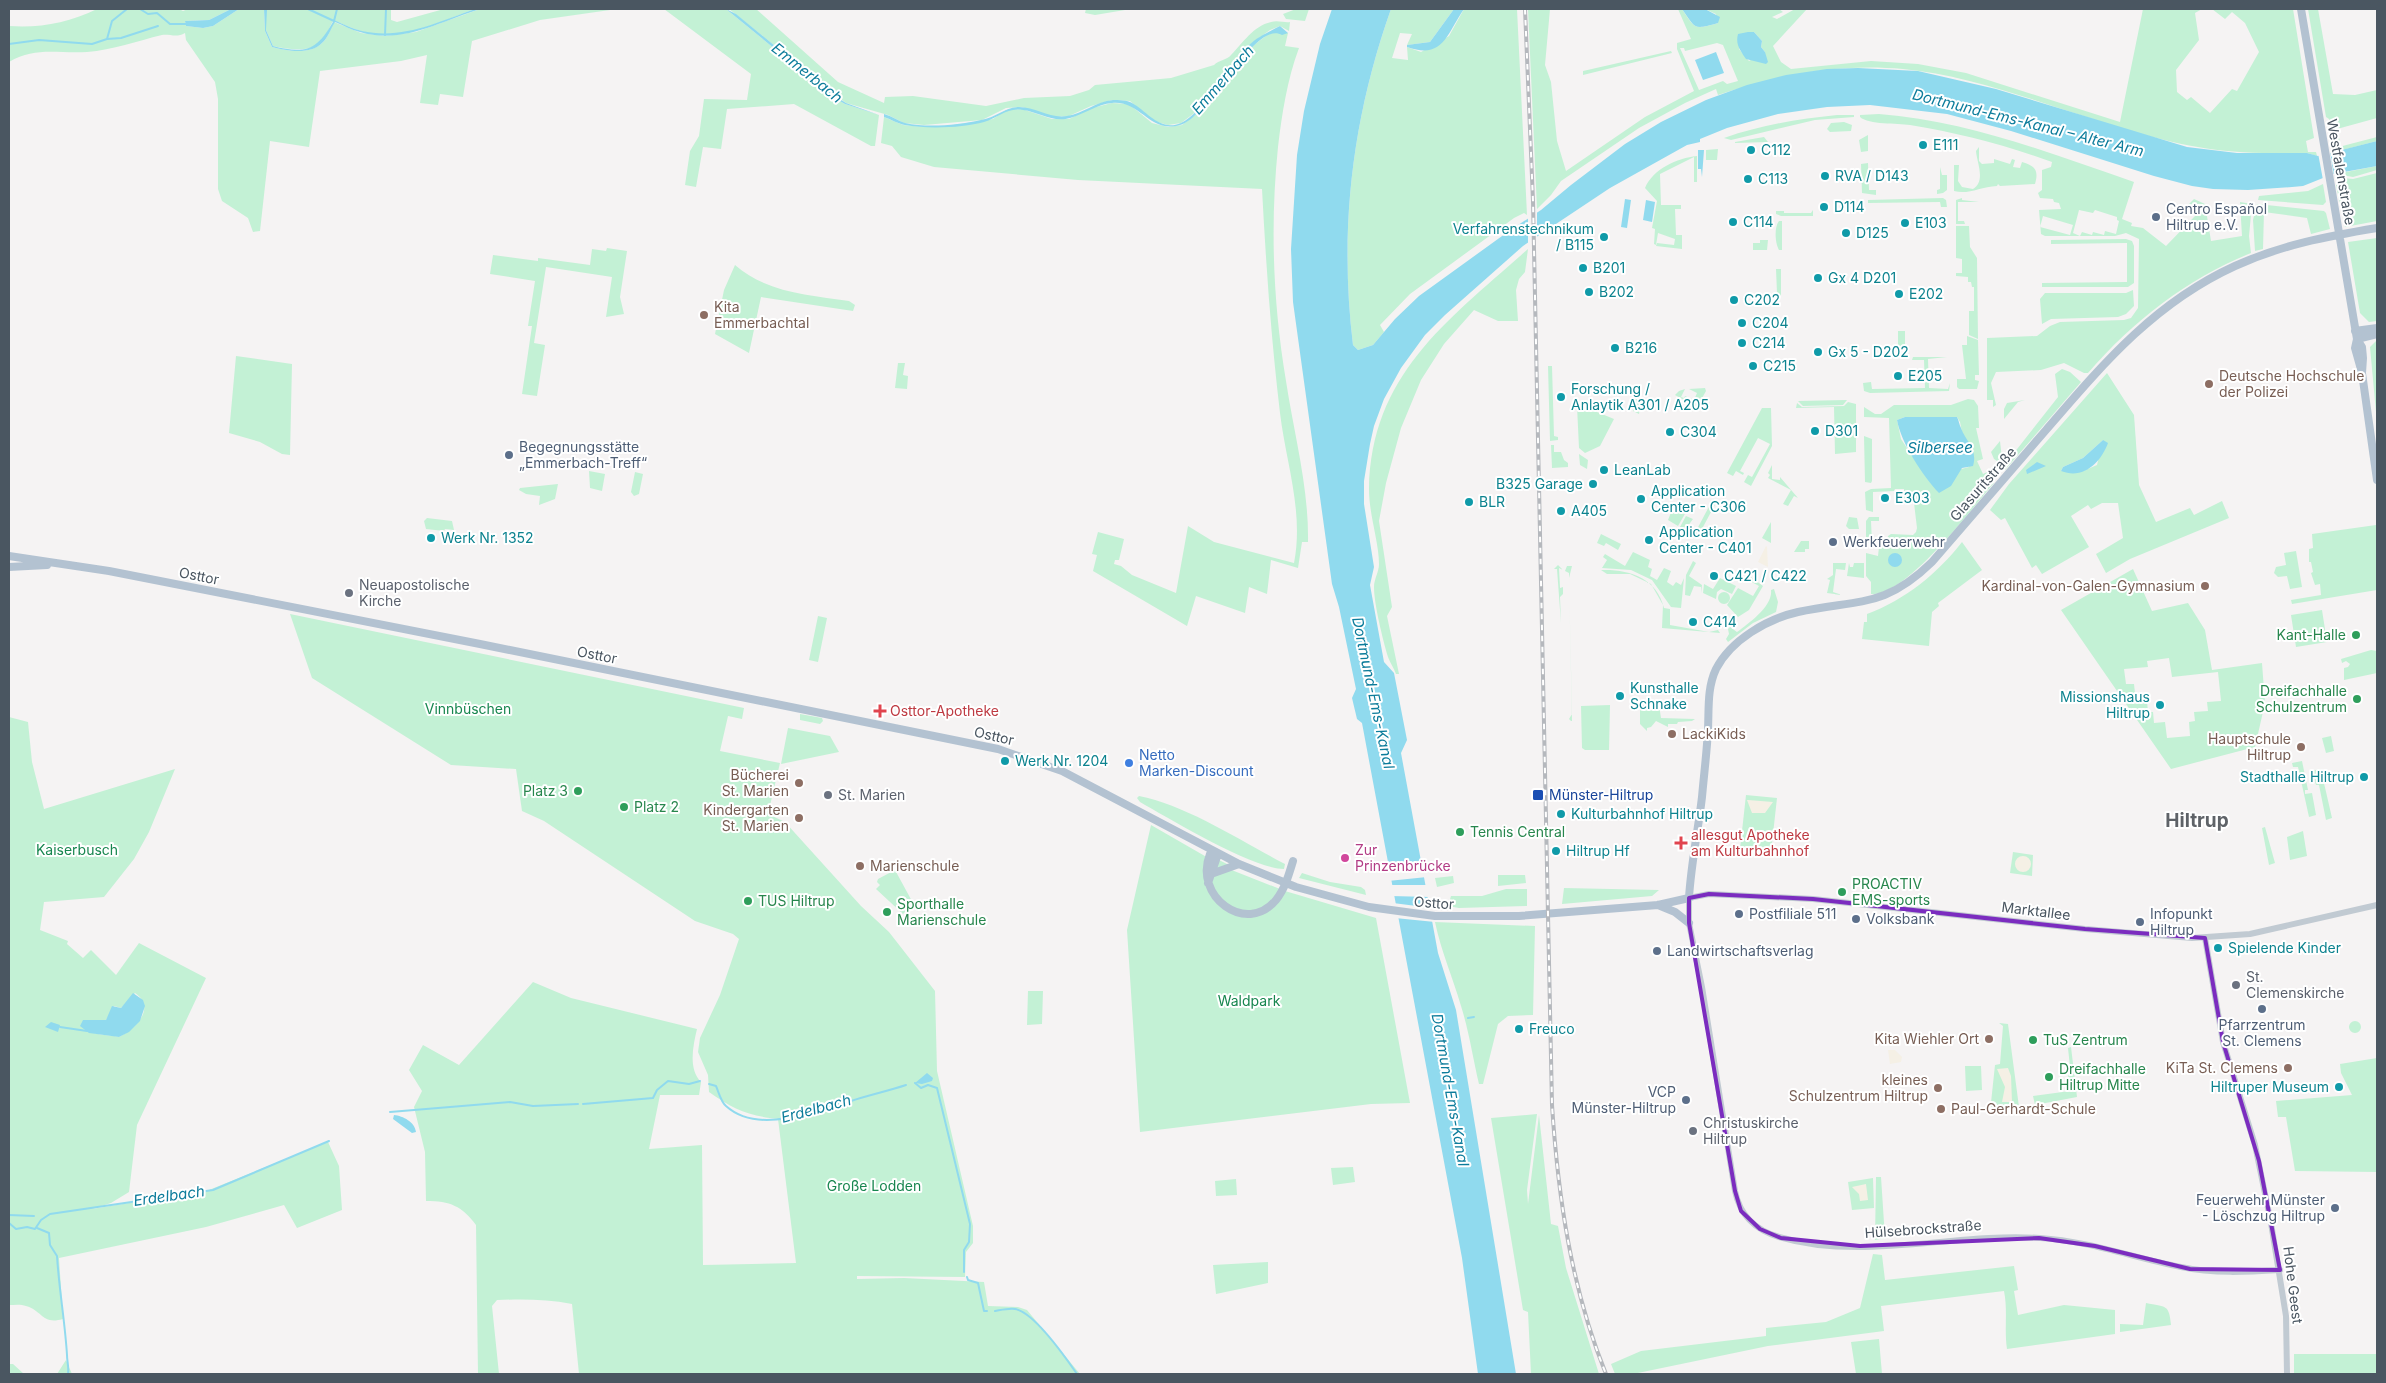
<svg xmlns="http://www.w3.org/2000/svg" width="2386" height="1383" viewBox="0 0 2386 1383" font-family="Inter,sans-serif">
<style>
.green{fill:#c3f1d5;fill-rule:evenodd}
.sand{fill:#f5f0e5}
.water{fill:#90daee}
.pier{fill:#f5f3f3}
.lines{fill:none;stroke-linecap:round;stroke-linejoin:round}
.stream{stroke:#90daee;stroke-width:2}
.minor{stroke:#c1cad2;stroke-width:6}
.major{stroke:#b3c2d1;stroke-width:8}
.rail-casing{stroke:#b5b8bd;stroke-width:4}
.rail{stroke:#fff;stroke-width:2;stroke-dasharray:5.5;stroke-linecap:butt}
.marked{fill:none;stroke:#7b2cbf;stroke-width:4;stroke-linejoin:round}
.culture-dot{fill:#0f9aa8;stroke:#fff;stroke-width:2}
.service-dot{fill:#5c6f8a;stroke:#fff;stroke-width:2}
.education-dot{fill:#8d6e63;stroke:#fff;stroke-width:2}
.worship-dot{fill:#6b7280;stroke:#fff;stroke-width:2}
.leisure-dot{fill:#2e9e5b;stroke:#fff;stroke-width:2}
.health-dot{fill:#e0444e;stroke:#fff;stroke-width:2}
.shop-dot{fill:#3f7fe0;stroke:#fff;stroke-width:2}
.transit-dot{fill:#1a4fb4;stroke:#fff;stroke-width:2}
.hotel-dot{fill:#d1479c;stroke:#fff;stroke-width:2}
.labels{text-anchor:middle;stroke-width:4;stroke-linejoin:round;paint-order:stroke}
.culture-label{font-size:14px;fill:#0d838f;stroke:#fff;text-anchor:start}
.street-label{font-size:14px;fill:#4a5661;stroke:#fff}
.service-label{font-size:14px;fill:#4e5e75;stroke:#fff;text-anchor:start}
.education-label{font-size:14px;fill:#785e54;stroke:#fff;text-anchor:end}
.worship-label{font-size:14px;fill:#5b616d;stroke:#fff;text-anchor:start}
.leisure-label{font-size:14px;fill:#27864d;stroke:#fff;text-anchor:start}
.park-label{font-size:14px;fill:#17864f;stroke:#fff}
.health-label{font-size:14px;fill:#be3a42;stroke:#fff;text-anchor:start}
.shop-label{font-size:14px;fill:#366cbe;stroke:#fff;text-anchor:start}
.transit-label{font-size:14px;fill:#164399;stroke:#fff;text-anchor:start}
.hotel-label{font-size:14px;fill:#b23c85;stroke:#fff;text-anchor:start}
.water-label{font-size:15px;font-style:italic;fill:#0c7c9b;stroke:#fff}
.district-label{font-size:19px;font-weight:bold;fill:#5f6368;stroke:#fff}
</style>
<rect width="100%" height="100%" fill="#f5f3f3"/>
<path class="green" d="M97,9h82l4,2 5,-2h43l-22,11 -24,1 1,5 17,2 10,-2 26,-17h25l1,22 7,16c15,4 38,8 50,-4 6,-5 9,-15 12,-21l27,11 24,3 31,-4 64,-23h137l-77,11 -68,21 -9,56 -23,-3 -2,11 -18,-2 7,-48 -26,6 -81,10 -11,76 -39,-6 -10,90 -7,1 -5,-14 -26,-17 -4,-12v-90l-3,-17 -29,-42 -1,-7c-8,5 -15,1 -23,2 -25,6 -49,15 -75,17 -29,2 -51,-6 -78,10v-36c32,2 59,-3 88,-17z
M266,9h125v11l6,2 47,-13h31c-36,13 -75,33 -114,22 -11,-3 -22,-9 -33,-13l5,3c-4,7 -7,16 -12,21 -12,11 -34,7 -48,4l-7,-16z
M664,9h62l110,90 9,5 34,11 -4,31h-4l-77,-42 -67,5 -6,40 -18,-2 -7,40 -11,-2 5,-34 9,-15 5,-37 43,1 4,-26z
M729,9h27l82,73 46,21 1,-6 28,-1 73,10 38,-8 46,-2 19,-6 6,-5 76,-7 43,-13c5,-5 13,-5 17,-10 12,-12 22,-29 40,-33 7,-2 14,1 19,0l-1,9 -9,-5 -10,4 -22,16 -51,65 -16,12 -13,2 -15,-4 -23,-20 -18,-1 -21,6 -22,10 -16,1 -31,-10 -16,1 -24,12 -58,5 -20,-2 -16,-8 -42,-12z
M1086,9h45l-36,6 -10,-2z
M1296,9h13l-4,12 -19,-2 -3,-5z
M1391,9h63l-24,33 -23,3 5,-11 -12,-1 -8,25 16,2 -1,-13 14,5 28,-16 15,-27h53l10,206 -3,-2 -10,5 -104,76 -30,31 4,7 -11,13 -15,5 -5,-5c-14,-115 -1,-226 38,-336z
M1528,9h22l-5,56 6,17 6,59 9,30 79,-54 49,-26 -17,-42v-6l14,-4 -13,-30h4c13,20 12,21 36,14l-2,-9 -11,-5h74l4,3 -11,5 5,2 18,-10h12l-34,37 8,16 10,7 80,-8 47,3 48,9 154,49 23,-113h59l-7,4 4,27 -23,30 1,22 10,8 4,-3 19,16 22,-24 5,2 22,-39 -14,-29 -13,-11 -7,7 -13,-10h81l21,129 -8,3 2,11h8l1,4 -10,-3c-11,2 -23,0 -34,0 -56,0 -95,-8 -148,-24 -72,-21 -148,-53 -222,-60 -64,-6 -125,6 -185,26l-2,-6 -31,14 -46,25 -78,53 -10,14 -14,14zM1754,32l8,9 -1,6 4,5 -16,9 -10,-12zM1717,43l6,2 15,36 -11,3 -4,-3 -24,9 -19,-42h4l1,3z
M2308,9h10l15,85 22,1 22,-5v28l-40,11 3,13 -9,4 -2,-27 -3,-2z
M1271,32l17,1 -3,13 14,2c-12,32 -17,66 -21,99 -8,79 -5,156 8,234 8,53 23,107 22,161h-6l-4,26 -27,-8 -4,34 -18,-7 -4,26 -49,-17 -9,30 -94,-55 4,-16 -5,-1 6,-22 26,7 -5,21h-4l-1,4 7,2 11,9 44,18 12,-67 26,16 80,21c10,-51 -8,-100 -14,-150 -9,-75 -14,-149 -18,-224l-184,-9 -144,-13 -33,-10 -9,-11 -11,-3 3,-26 19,8 21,2 23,-1 46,-7 13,-9 16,-1 30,10h17l23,-11 20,-5 17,1 23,19 16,4 14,-2 16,-12 52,-65z
M1671,51l1,2 -89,22v-4z
M1879,114c89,7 171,39 255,68l-12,37 10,4 -1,3 12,2 23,18 29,-30 -9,-9 8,-8 11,5 6,37 31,-5 -2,-34 12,2 -3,32 2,17c-63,25 -118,68 -163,120h-4l-20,-10 -23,7 -45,2 -5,11 5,22 -3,2v-7h-6v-62l50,-2 13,-10 10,-4 64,-2 7,-2 7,-10 1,-69 -13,-6 -11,3h-70l-4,-2 -2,-24 22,-1 -2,-6 -5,-1 -1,-3 -13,-1 -2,-5 4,-3v-20l9,-3 1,-5c-47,-17 -93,-29 -142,-37 -13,-2 -41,0 -50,-8v-2zM2079,210l14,3 2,-3 22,7v3l2,1 -3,13 -11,-3 -1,4 -11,-3 -1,3 -10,-3 -2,4 -7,-3zM2043,216l30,9 -3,10 -30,-8z
M1837,115h17v2l-39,3 -84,20 -7,-2c37,-13 74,-19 113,-23z
M1844,122l8,3 -1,6 -21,1 -3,-3 4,-6z
M1868,135v16l-7,1 -2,-12z
M1764,137l4,5 -33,1v-1z
M2377,137v4l-46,12v-4z
M1979,147v14l3,3 12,-1v-4l16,5 2,-5 3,1 -2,7 7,1 2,-6c13,4 17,8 13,22l-35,2 -2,-2 -1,2c-17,1 -29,9 -43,5v-26h5l-1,16 4,6 11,2c13,-8 4,-26 3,-38z
M1718,149l-1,11h-11v-10z
M1697,156v26h-3v-25l-34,17 1,31h20v4h-6l1,26h6v14l-26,-3 1,-3 17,2 1,-6 -17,-6 -2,12 -2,-1 1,-15 -3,-1 5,-27 -12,-13c8,-19 32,-30 52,-32z
M1868,163l1,27h7v5l-14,-2 -1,-29z
M2377,166v4l-24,7 -17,-3z
M1940,167l2,8h5v15l-4,3 -6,1v-4l3,-1z
M2377,173v48l-32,6 -9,-42 7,-7 10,1z
M2323,184l3,18 -3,3 -65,-5 1,-4 49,-5z
M1943,198l3,2 1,7h-6l-1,-5 -72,1v-3z
M1962,198v2l17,2h-21v19h6l1,3h-9v-24z
M2257,204l67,7 2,2 4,16 -19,5 -4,-16 -43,-6 -1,37 -8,2 -2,-31z
M1813,210v6h-32l-5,-2v-3h8v2h27z
M1779,221h3v29h-3c-4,-7 -5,-23 0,-29z
M1956,226h13l1,21 7,11 1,81 -9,-4v-24h5v-24h-2l-1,-5h-3v-5l-12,-1v-3h6v-14l-6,-1z
M2377,238v83l-8,1 -9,-9 -12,-71z
M2126,239l6,2 2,5v37l-6,4h-86v-4l85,-1v-39l-76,1v-4z
M1760,240h8l-1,10h-14v-7h7z
M607,248l20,3 -7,46 4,17 -18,3 6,-40 -66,-10 -12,76 11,2 -8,51 -15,-2 10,-68h-4l7,-45 -45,-7 3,-19 45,6v-3l52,7 2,-16 14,2z
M1528,249l-3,23 -6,7 -3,11 2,31h-20l-24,-11 -30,34 -23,36 -20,48 -15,55 -7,38 13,86 -5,9 12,58h-3c-2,-6 -6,-11 -8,-17 -5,-17 -14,-53 -14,-70 0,-8 5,-15 5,-23 0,-22 -10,-49 -10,-75 2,-116 81,-170 159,-240z
M735,265c32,28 74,30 114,36l6,4 -2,6 -92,-14 -12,56 -34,-19 9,-44z
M1776,269h5v27l-4,-3z
M2133,290l1,16 -8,8 -8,3 -67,2 -9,5 -2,-25 5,-6h81z
M1898,331h7v16h4v4l-11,-2z
M1967,336l11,4 1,35h-4v5l4,1 -2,8h-18l-2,-2v-8h9l-4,-34h5z
M2377,340v83l-7,-76z
M236,356l56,8 -2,91 -8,-1 -22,-12 -31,-9z
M1913,357h34l-19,2 1,29 19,1 2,-6 -1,8 -79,2 -6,-2 -1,-8 8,-1 1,7 53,-1 -1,-28h-12z
M898,363h7l-2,12 5,1 -1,13 -12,-1z
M1548,366h4l2,70 4,1v3l-8,1z
M2062,369l8,3 11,10 -76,88 -2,-3 55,-70 -3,-23z
M2107,373l27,42 5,70 17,37 34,-14 4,7 28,-14 7,17 -99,41 -24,14 -10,-19 27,-16 -5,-35h-16l-11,6 -3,-4 -17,11 18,31 -47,27 -6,-9 -4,3 -27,-50 -4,2 -11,-10 19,-26zM2103,440l-6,25 -14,6h-22l2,-4 20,-9z
M1705,388l1,3 -9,16 -22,-12 4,-4 6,-2 -4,8 3,1 1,-2 9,4 3,-7 -8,-4z
M1633,399h8l-2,15 -6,-3z
M1968,399l6,1 4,6 1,22h-3l7,31 -6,2 6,13 6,-3 5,5v7c-23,26 -87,113 -123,111v-12l-5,-6v-23l12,3 1,-9 11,-5 -3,-1 1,-5 3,-2 22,1 3,-3 1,-4 -3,-25h-10v-14h-9l-1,2 -21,1v20l-7,-2 -1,-18 6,-3 20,-1 -2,-70 -25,-1v-10l11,7h6l13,-9h57zM1905,417h52l3,5 9,45 -42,11 -26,-39 -4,-19z
M1847,400l-4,5 -40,1 -5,-5z
M2025,400l-7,2 -14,17v-10l3,-6z
M1848,402l8,2v48l-21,2 -1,-47 -38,1 1,-5 5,4 42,-1z
M1580,405l34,14 -14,27 -15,7 -6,-5 -2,-42z
M1762,408h9l1,38 -21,40 -7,-4 4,-7 4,2 18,-33 -12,-6 -18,33 4,2 -1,2 -7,-4 -3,5 -6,-3z
M1864,436l8,3v42l-1,2 -6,-1z
M2000,441l2,18 -5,2 -3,-2 -3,-7z
M1551,445h3v7h7l3,8 4,3v4l-16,1z
M1579,454l9,6 -1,9 -7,-4z
M1772,465v14l8,1v-3l18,21 -4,-2 -6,10 -5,-2 8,-14 -23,-12 2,-3 -2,-2z
M589,471l16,3 -3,17 -12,-3z
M635,472l8,2 -4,20 -5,2 -3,-4z
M558,484l-3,15 -16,6 1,-9 -14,-2 -7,-4 1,-2z
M1713,499l4,2 -20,37 -2,-5z
M1674,505l12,7 -8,14 -10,-6z
M1686,516l7,3 -8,11 -5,-3z
M1849,517l8,1 2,11h-10l-3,-3z
M1869,517h10v4h-8l1,22h-6v-22z
M427,518l25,3 2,9 -9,-1 -1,2 -18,-2 -2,-8z
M1771,522v21l-9,-5z
M2376,525l1,65 -85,14 -1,-4 30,-5 -1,-11 -5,1 -4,-12 2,-1 -2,-10h-2v-13l4,-1 -1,-14z
M1601,534l20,10 -3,6 -12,-7 -2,3 -7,-3z
M1801,541h8v8h-4v3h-11z
M1962,542l20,28 -44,33 1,3 -7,6 -3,34 -67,-7 2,-17h3v-8c38,-14 71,-41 95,-72z
M2296,551l6,36 -12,2 -3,-13 -9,1 -4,-4 2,-6 10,-2 -2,-12z
M1633,552l17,8 -2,7 4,2 -2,7 7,4 7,-12 7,3 -4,11 6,4 3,-4 5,3 3,-7 -3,30 -10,-1 -19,-27 -21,-10 -29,-2 5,-8 -4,-3 2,-3 20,12z
M1693,561l3,2 -7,13 13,9 -1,8v-6l-7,-1 -4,10 -5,-1 1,-20z
M1833,563h13l-1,7 -9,-1 -3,23 9,3 -15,-2 3,-13 -3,-1 6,-4z
M1849,563l1,4h3l1,-4h10v15l-17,-2z
M1558,565l5,5 -4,-2 1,20 3,-1v7l-3,3 1,26 -4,-54h-3z
M1567,566h5l-3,12 3,143h-1l-2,-2 3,-5 -3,-135v-6l-4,-2z
M2133,569l19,42 36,-8 17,27 7,40 50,-7 3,40 -10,44 -84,22 -110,-159zM2169,658l3,19 46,-5 3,29 -14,1 1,9 -14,1 1,9 -6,1 1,14 -23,2 -2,-16 -11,1 -1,-11h-5l-1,-11 -11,1 -2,-18h-8l-2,-15 24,-2 -1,-6z
M1601,570c28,-1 56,8 63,38l6,1v16l39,7 9,-2 2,3 -58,-5 1,-23 -12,-21 -21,-10h-23z
M1748,575l15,11 -14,24 -11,7 -11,-12 11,-17 15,8 6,-10 -13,-7z
M1720,578l16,8 -4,8 -11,-5 -4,3 -1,7 -13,-6 1,-9 9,5z
M1774,589l4,13 -2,10 -23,11 -25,19 -2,-3 3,-5 -1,-5 2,-2 7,5c12,-9 36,-26 34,-42z
M1718 598a6 6 0 1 1 12 0a6 6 0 1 1-12 0Z
M2322,610l5,32 -31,5 -5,-32z
M290,614l454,94 -2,11 -14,-3 -8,35 60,12 -12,51 17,8 76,84 28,26 46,59 2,80 36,155v17l-7,9 -1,25 -108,-1v3l47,-1 80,4 4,24 30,1 9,3 53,64h-501l-7,-70c-25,-5 -50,-5 -75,-4l-5,6 7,68h-21l-2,-149c-14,-19 -26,-24 -50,-24l-1,-49 -11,-45 8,-16 -13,-21 14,-25 36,20 74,-83 38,16 126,31c-4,17 -9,40 4,53l-2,13h-39l-11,54 53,-4 1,120 93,-2 -18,-144c-30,-3 -45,-10 -69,-27l-1,-17 -10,-23 2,-14 20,-43 19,-56 -6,-5 -38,-13 -151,-100 -22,-10 -6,-42 -65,-4 -139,-87z
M818,616l9,2 -9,44 -9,-2z
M2371,650l6,1v22l-33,7v-12l4,-1 2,-3 -4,-3 -4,2 -1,-4z
M1610,705l-1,45h-24l-3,-2 -1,-42z
M1640,705h19l2,13 34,1 -3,2 -14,1 -1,2h-9v3l-12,-6 -5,6 -4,1v3l-7,-7z
M800,714l22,4 1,3 -3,3 -20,-4z
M9,717l19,5 4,40 12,47 131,-40 -26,63 -15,27 -30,38 -60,5 -4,28 28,11 -1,3 16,14 8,-8 25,25 23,-32 67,35 -69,147 -8,67 -18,11 -19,6 117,-19 119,-48 11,24 3,44 -45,18 -13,-23 -78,22 -147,31 4,61c-21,6 -20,-8 -37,-13 -5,-2 -12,-1 -17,-1zM135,993c22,15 0,36 -16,44 -13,-3 -27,-1 -36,-10v-7h23l8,-14 7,2z
M788,728l42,8 9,16 -58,12z
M2331,736l3,15 -8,2 -4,-15z
M2302,761l6,29h-3v4l7,-1 4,22 -7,2 -11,-50h-5l-1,-4z
M2319,769l2,1 11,48 -6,2 -7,-35h-3l-4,-14z
M1746,795l31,3 -6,54 -31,-3z
M1139,796c47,9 102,45 146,68l-1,5c-31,0 -114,-50 -144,-67l-3,-4z
M1151,825l66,38 2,-3 8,4 2,5 56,22 91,27 34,185 -39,1 -231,28 -13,-202z
M2265,827l10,36 -6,2 -7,-37z
M2303,831l4,25 -17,4 -3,-23z
M2013,852l20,3 -1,21 -22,-3z
M895,870l18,33 -10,11 -27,-25 4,-4 -3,-3 1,-3z
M1302,873l28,9 31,5 4,3 1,5 -67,-17z
M1498,875h27l1,8 -28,3z
M1453,876l1,7 -17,4 -2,-9z
M1564,888l95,2 -7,6 -90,8z
M1506,889h21v17l-68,2 -11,-2 3,-10h31z
M1435,922l100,4 -2,89 -25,1 -10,8 -15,60h-4c-6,-25 -10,-53 -18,-78 -8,-28 -20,-55 -26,-84z
M1028,991h15l-1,33 -15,1z
M2349 1027a6 6 0 1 1 12 0a6 6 0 1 1-12 0Z
M1999,1023l9,1 11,83 -29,5 5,-47 5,-1 3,-38z
M2071,1047l6,50 -42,8 -2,-9 37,-5 -3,-24h3l-2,-19z
M2377,1058v114l-82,-1 -9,-54h-8l-2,-16 76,-6 -11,-22 -1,-9z
M1965,1066h16l1,24 -16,1z
M1537,1114l-10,76 1,14 11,-89 12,109 7,2 8,42 33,106h-68l-3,-62 -5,-2 -32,-192z
M1353,1167l2,15 -22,3 -2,-17z
M1876,1177h5l4,61 -10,2z
M1873,1178l1,30 -22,2 -4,-28z
M1236,1179l1,16 -21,1 -1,-15z
M1873,1254l9,1 3,25 129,-14 4,24 -4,1 4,24 46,-10 51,5v24l-108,15c-3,-20 1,-38 -3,-58l-123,15 3,25 -116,15 -135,28h-18l-4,-10 30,-13 125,-15v-8l60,-6 34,-14z
M1268,1262v21l-52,11 -3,-29z
M2146,1303c20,4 23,1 25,22l-51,7v-8l23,1z
M1879,1339l3,35h-26l-5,-32z
M2294,1354h83v20h-83z
M66,1360l6,14h-15z
M9,1364h4l11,10h-15z"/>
<path class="sand" d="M1766,546l1,1 1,20 -10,-5z
M1747,800h1l25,2 -8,11h-13z
M2015 864a8 8 0 1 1 16 0a8 8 0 1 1-16 0Z
M1888,1050h7l7,7 -1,5 -11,2z
M2008,1068l3,8 1,26h-10l3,-15 -8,-18z
M1866,1184l2,16 -8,1 -1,-7 -7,-7z"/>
<path class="water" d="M231,9h8l-26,17 -10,2 -17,-2 -1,-5 24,-1z
M264,9l3,1 -1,20 7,16c34,9 45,3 61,-26 9,4 19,9 28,11 40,9 76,-9 113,-22h5c-39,12 -78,36 -120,23 -9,-2 -17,-7 -25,-10 -4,6 -7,16 -13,21 -11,12 -35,8 -50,4l-7,-16z
M726,9l10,5 101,83 9,6 33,12 -34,-11 -9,-5z
M1332,9h59c-39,110 -52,221 -38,336l5,5 15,-5 22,-26 24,-23 90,-65 32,-21 30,-25 54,-41 36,-22 45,-22 41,-15 39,-10 41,-6 31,-1 60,3 78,18 191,58 50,6h70l11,3 59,-15v25l-44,8 -30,12 -11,1 -44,3 -35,-1 -21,-3 -38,-10 -143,-45 -64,-17 -77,-9 -43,2 -49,7 -51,14 -27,11v3l-13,3 -77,43 -87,58 -78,69 -20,20 -24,33 -17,31 -10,27 -4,18 -6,37v23l10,63 -4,18 14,77 10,11 13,67 -6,13 37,200 18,57 60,364h-38l-16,-116 -100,-535 -5,-4 -5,-21 4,-9 -17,-82 -7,-23 -39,-282 -2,-53 6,-94 7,-44 16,-67z
M1454,9h10c-17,24 -20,51 -57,38v-2l23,-3z
M1682,9h23l15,8 -2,6c-25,7 -22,6 -36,-14z
M1280,26l8,7 -6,2c-28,-16 -72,82 -102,90 -31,9 -39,-25 -68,-22 -15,1 -27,11 -42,15 -17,5 -31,-6 -47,-8 -16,-3 -25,8 -39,12 -21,6 -58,7 -79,3 -7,-1 -14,-6 -21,-8v-3c8,2 14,7 21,9 23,5 53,2 76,-3 15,-2 22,-12 38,-13 17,0 31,12 48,9 16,-2 29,-15 46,-16 6,0 14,0 19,3 16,9 28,29 49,20 22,-10 50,-59 67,-77 10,-10 21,-14 32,-20z
M1748,32h6l8,9 -1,6 4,5 3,10 -2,2 -20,-5c-5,-8 -11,-14 -8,-25z
M1716,52l8,21 -21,7 -8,-20z
M1698,150h6l-2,27 -1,-8h-3z
M1625,199l6,1 -4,28 -6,-1z
M1646,200l9,2 -3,20 -9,-2z
M1905,417h52c2,4 2,7 4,11 5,14 17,21 12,38l-11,2 -11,18 -12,7c-16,-17 -38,-50 -42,-73z
M2103,440l5,3c-7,19 -24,37 -47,28l2,-4 20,-9z
M2037,462l9,4 -19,8 -1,-4z
M1888 560a7 7 0 1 1 14 0a7 7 0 1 1-14 0Z
M133,993l10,7 2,6 -5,15 -11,11 -10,5 -30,-4 -9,-7 3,-6h23l6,-14 9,2z
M51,1022l9,3 -2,7 -13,-5z
M927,1073l6,5 -1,3 -10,3 -7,-1z
M394,1115c9,1 21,7 22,17l-4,1 -19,-14z"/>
<path class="pier" d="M2330,151l4,26 -11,3 -5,-27z
M1537,210v30l-9,6v-30z
M1425,869l2,8 -39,4 -1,-9z
M1389,885h39l2,12 -39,-1z
M1393,903l39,5 3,14 -40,-4z"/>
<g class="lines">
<path class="stream" d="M140,9l8,5 9,-1 13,11h17
M308,9l26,12
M334,21l3,-12
M385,35l1,-26
M1438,38l10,-14
M107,39l14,-1 37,-12
M9,44l30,-4 53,4 15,-5 5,-18 15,-12
M1468,1018l6,-1
M60,1027l27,4
M915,1083l6,5 7,-3 9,3 33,136 -1,18 -5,8v22
M709,1084l7,2c3,7 5,16 10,20 31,28 82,7 114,-3 3,-2 7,-1 11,-2 18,-6 37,-10 55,-16
M583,1104l70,-6 4,-8 11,-9 21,3 11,-3
M390,1112l120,-10 23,4 45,-2
M9,1215l25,1
M9,1223l7,6 11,-2 8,2 6,-9 9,-6 163,-24 116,-49
M37,1228l12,5 1,12 7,11c2,33 8,66 10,99 0,7 2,11 1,19
M967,1277l1,3 10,3 6,28h3
M995,1311c6,-1 14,-3 20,-2 19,3 51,49 62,65"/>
<path class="minor" d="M2205,938l18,104 32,103 16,78 15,93 1,58
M2280,1270c-32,2 -67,4 -99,-3 -47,-9 -92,-26 -141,-29 -86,-6 -175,24 -261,-1 -24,-7 -39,-21 -44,-46l-33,-204 -13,-64v-25l20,-4 104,5 272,30 107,9 58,-4 127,-29"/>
<path class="major" d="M2301,9l56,330 5,8 1,11 -1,15
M2355,331l22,-3
M2357,339l-2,9 7,25 15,107
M2357,339l20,-5
M9,556l100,15 371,73 518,105 64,22 177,93 57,23 73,20 66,9h84l139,-11 31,-7c2,-34 9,-67 13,-101 2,-23 5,-46 6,-68 1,-20 -1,-41 8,-60 15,-29 51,-50 82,-57 60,-13 86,-3 134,-50 38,-44 76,-88 114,-132 57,-66 108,-127 189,-164 46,-21 93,-30 142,-38
M9,567l38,-2
M1210,854c-17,42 36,82 66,46 9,-11 13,-26 17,-39
M1211,874l28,-10
M1208,883l10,-29
M1658,905l17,7 14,11"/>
<g class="rail-casing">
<path id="rail" d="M1525,9l8,192 19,904c6,91 19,183 54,269"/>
</g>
<use href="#rail" class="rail"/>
</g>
<path class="marked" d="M1709,894l104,5 272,30 120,9 18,104 36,119 21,109 -90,-1 -95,-23 -56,-8 -179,8 -79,-8 -21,-9 -19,-18 -6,-20 -46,-268v-25z"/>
<g class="culture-dot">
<circle cx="1923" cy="145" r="5"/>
<circle cx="1751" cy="150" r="5"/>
<circle cx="1825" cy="176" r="5"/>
<circle cx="1748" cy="179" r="5"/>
<circle cx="1824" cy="207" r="5"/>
<circle cx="1733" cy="222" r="5"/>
<circle cx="1905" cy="223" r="5"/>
<circle cx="1846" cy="233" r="5"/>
<circle cx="1604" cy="237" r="5"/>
<circle cx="1583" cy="268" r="5"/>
<circle cx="1818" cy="278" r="5"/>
<circle cx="1589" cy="292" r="5"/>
<circle cx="1899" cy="294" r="5"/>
<circle cx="1734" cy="300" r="5"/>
<circle cx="1742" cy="323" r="5"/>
<circle cx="1742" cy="343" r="5"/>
<circle cx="1615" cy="348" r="5"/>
<circle cx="1818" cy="352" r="5"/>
<circle cx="1753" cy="366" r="5"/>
<circle cx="1898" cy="376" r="5"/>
<circle cx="1561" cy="397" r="5"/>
<circle cx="1815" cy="431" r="5"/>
<circle cx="1670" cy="432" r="5"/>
<circle cx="1604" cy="470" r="5"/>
<circle cx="1593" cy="484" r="5"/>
<circle cx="1885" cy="498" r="5"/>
<circle cx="1641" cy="499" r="5"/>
<circle cx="1469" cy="502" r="5"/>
<circle cx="1561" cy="511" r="5"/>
<circle cx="431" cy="538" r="5"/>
<circle cx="1649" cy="540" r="5"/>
<circle cx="1714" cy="576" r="5"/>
<circle cx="1693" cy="622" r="5"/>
<circle cx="1620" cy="696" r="5"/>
<circle cx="2160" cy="705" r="5"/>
<circle cx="1005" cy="761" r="5"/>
<circle cx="2364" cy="777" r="5"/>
<circle cx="1561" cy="814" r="5"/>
<circle cx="1556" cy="851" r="5"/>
<circle cx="2218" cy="948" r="5"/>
<circle cx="1519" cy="1029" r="5"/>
<circle cx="2339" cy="1087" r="5"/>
</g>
<g class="service-dot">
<circle cx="2156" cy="217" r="5"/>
<circle cx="509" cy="455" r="5"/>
<circle cx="1833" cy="542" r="5"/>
<circle cx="1739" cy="914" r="5"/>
<circle cx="1856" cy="919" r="5"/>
<circle cx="2140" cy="922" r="5"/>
<circle cx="1657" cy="951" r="5"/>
<circle cx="2262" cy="1009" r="5"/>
<circle cx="1686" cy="1100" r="5"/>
<circle cx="2335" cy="1208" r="5"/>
</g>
<g class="education-dot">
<circle cx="704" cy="315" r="5"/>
<circle cx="2209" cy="384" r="5"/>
<circle cx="2205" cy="586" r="5"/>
<circle cx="1672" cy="734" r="5"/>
<circle cx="2301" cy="747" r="5"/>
<circle cx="799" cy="783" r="5"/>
<circle cx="799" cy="818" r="5"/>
<circle cx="860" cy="866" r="5"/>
<circle cx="1989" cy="1039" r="5"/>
<circle cx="2288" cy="1068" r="5"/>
<circle cx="1938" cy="1088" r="5"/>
<circle cx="1941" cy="1109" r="5"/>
</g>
<g class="worship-dot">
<circle cx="349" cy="593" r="5"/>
<circle cx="828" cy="795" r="5"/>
<circle cx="2236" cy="985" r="5"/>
<circle cx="1693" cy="1131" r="5"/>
</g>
<g class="leisure-dot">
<circle cx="2356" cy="635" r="5"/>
<circle cx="2357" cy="699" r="5"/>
<circle cx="578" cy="791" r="5"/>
<circle cx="624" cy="807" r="5"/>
<circle cx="1460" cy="832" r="5"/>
<circle cx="1842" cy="892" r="5"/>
<circle cx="748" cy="901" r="5"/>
<circle cx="887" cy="912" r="5"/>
<circle cx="2033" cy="1040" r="5"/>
<circle cx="2049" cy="1077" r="5"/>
</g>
<g class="health-dot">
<path d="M877.5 703.5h5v5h5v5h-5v5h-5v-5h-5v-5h5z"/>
<path d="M1678.5 835.5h5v5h5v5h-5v5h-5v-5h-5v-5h5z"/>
</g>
<circle class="shop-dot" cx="1129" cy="763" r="5"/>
<rect class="transit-dot" x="1532" y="789" width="12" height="12" rx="2.5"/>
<circle class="hotel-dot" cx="1345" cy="858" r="5"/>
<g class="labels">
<g class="culture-label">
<text x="1933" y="150">E111</text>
<text x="1761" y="155">C112</text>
<text x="1835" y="181">RVA / D143</text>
<text x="1758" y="184">C113</text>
<text x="1834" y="212">D114</text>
<text x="1743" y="227">C114</text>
<text x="1915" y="228">E103</text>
<text x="1594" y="234" text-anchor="end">Verfahrenstechnikum<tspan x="1594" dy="16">/ B115</tspan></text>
<text x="1856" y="238">D125</text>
<text x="1593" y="273">B201</text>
<text x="1828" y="283">Gx 4 D201</text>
<text x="1599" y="297">B202</text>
<text x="1909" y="299">E202</text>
<text x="1744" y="305">C202</text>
<text x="1752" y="328">C204</text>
<text x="1752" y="348">C214</text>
<text x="1625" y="353">B216</text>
<text x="1828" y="357">Gx 5 - D202</text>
<text x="1763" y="371">C215</text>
<text x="1908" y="381">E205</text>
<text x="1571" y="394">Forschung /<tspan x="1571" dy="16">Anlaytik A301 / A205</tspan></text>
<text x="1825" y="436">D301</text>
<text x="1680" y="437">C304</text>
<text x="1614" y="475">LeanLab</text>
<text x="1583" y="489" text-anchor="end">B325 Garage</text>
<text x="1651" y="496">Application<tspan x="1651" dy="16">Center - C306</tspan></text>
<text x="1895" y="503">E303</text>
<text x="1479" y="507">BLR</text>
<text x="1571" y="516">A405</text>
<text x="1659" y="537">Application<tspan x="1659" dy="16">Center - C401</tspan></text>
<text x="441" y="543">Werk Nr. 1352</text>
<text x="1724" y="581">C421 / C422</text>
<text x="1703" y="627">C414</text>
<text x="1630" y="693">Kunsthalle<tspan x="1630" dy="16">Schnake</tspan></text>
<text x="2150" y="702" text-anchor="end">Missionshaus<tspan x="2150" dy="16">Hiltrup</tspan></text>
<text x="1015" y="766">Werk Nr. 1204</text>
<text x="2354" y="782" text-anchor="end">Stadthalle Hiltrup</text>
<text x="1571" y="819">Kulturbahnhof Hiltrup</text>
<text x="1566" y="856">Hiltrup Hf</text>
<text x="2228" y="953">Spielende Kinder</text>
<text x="1529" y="1034">Freuco</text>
<text x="2329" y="1092" text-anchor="end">Hiltruper Museum</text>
</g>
<g class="street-label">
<text transform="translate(2341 172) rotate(80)" y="5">Westfalenstraße</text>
<text transform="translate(1983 484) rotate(-49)" y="5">Glasuritstraße</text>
<text transform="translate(199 576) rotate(11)" y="5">Osttor</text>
<text transform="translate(597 655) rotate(11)" y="5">Osttor</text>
<text transform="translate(994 736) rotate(13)" y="5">Osttor</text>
<text transform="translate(1434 903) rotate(4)" y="5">Osttor</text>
<text transform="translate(2036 911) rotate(7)" y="5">Marktallee</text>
<text transform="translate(1923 1229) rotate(-4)" y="5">Hülsebrockstraße</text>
<text transform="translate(2293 1285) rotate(83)" y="5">Hohe Geest</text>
</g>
<g class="service-label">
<text x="2166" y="214">Centro Español<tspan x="2166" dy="16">Hiltrup e.V.</tspan></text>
<text x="519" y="452">Begegnungsstätte<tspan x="519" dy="16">„Emmerbach-Treff“</tspan></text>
<text x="1843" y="547">Werkfeuerwehr</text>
<text x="1749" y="919">Postfiliale 511</text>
<text x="2150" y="919">Infopunkt<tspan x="2150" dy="16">Hiltrup</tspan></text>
<text x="1866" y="924">Volksbank</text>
<text x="1667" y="956">Landwirtschaftsverlag</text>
<text x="2262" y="1030" text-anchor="middle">Pfarrzentrum<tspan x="2262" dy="16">St. Clemens</tspan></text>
<text x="1676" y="1097" text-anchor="end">VCP<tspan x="1676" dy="16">Münster-Hiltrup</tspan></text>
<text x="2325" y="1205" text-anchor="end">Feuerwehr Münster<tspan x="2325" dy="16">- Löschzug Hiltrup</tspan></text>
</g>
<g class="education-label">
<text x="714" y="312" text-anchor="start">Kita<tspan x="714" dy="16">Emmerbachtal</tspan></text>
<text x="2219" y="381" text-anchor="start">Deutsche Hochschule<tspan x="2219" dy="16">der Polizei</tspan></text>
<text x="2195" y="591">Kardinal-von-Galen-Gymnasium</text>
<text x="1682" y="739" text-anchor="start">LackiKids</text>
<text x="2291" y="744">Hauptschule<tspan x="2291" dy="16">Hiltrup</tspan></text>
<text x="789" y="780">Bücherei<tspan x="789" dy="16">St. Marien</tspan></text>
<text x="789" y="815">Kindergarten<tspan x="789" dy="16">St. Marien</tspan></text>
<text x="870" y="871" text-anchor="start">Marienschule</text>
<text x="1979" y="1044">Kita Wiehler Ort</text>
<text x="2278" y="1073">KiTa St. Clemens</text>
<text x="1928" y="1085">kleines<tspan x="1928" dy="16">Schulzentrum Hiltrup</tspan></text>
<text x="1951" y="1114" text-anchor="start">Paul-Gerhardt-Schule</text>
</g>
<g class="worship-label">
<text x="359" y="590">Neuapostolische<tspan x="359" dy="16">Kirche</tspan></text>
<text x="838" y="800">St. Marien</text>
<text x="2246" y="982">St.<tspan x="2246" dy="16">Clemenskirche</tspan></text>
<text x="1703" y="1128">Christuskirche<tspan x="1703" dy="16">Hiltrup</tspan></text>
</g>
<g class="leisure-label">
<text x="2346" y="640" text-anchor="end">Kant-Halle</text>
<text x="2347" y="696" text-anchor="end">Dreifachhalle<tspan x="2347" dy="16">Schulzentrum</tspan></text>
<text x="568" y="796" text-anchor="end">Platz 3</text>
<text x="634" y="812">Platz 2</text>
<text x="1470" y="837">Tennis Central</text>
<text x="1852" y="889">PROACTIV<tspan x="1852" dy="16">EMS-sports</tspan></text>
<text x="758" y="906">TUS Hiltrup</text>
<text x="897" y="909">Sporthalle<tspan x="897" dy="16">Marienschule</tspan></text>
<text x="2043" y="1045">TuS Zentrum</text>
<text x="2059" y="1074">Dreifachhalle<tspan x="2059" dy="16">Hiltrup Mitte</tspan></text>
</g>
<g class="park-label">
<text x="468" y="714">Vinnbüschen</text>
<text x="77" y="855">Kaiserbusch</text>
<text x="1249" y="1006">Waldpark</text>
<text x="874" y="1191">Große Lodden</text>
</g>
<g class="health-label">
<text x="890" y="716">Osttor-Apotheke</text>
<text x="1691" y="840">allesgut Apotheke<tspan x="1691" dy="16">am Kulturbahnhof</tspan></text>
</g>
<g class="shop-label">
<text x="1139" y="760">Netto<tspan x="1139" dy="16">Marken-Discount</tspan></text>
</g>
<g class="transit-label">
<text x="1549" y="800">Münster-Hiltrup</text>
</g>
<g class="hotel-label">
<text x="1355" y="855">Zur<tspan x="1355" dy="16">Prinzenbrücke</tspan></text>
</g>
<g class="water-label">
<text transform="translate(807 73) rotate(39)" y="5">Emmerbach</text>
<text transform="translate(1223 80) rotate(-49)" y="5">Emmerbach</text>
<text transform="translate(2028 123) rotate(14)" y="5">Dortmund-Ems-Kanal – Alter Arm</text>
<text x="1940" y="453">Silbersee</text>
<text transform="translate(1373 693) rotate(78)" y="5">Dortmund-Ems-Kanal</text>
<text transform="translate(1450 1090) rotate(80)" y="5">Dortmund-Ems-Kanal</text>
<text transform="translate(816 1109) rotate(-15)" y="5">Erdelbach</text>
<text transform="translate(169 1196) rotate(-8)" y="5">Erdelbach</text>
</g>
<g class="district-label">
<text x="2197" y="827">Hiltrup</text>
</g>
</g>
<rect width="2386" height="1383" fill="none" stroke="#4a5661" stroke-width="20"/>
</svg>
